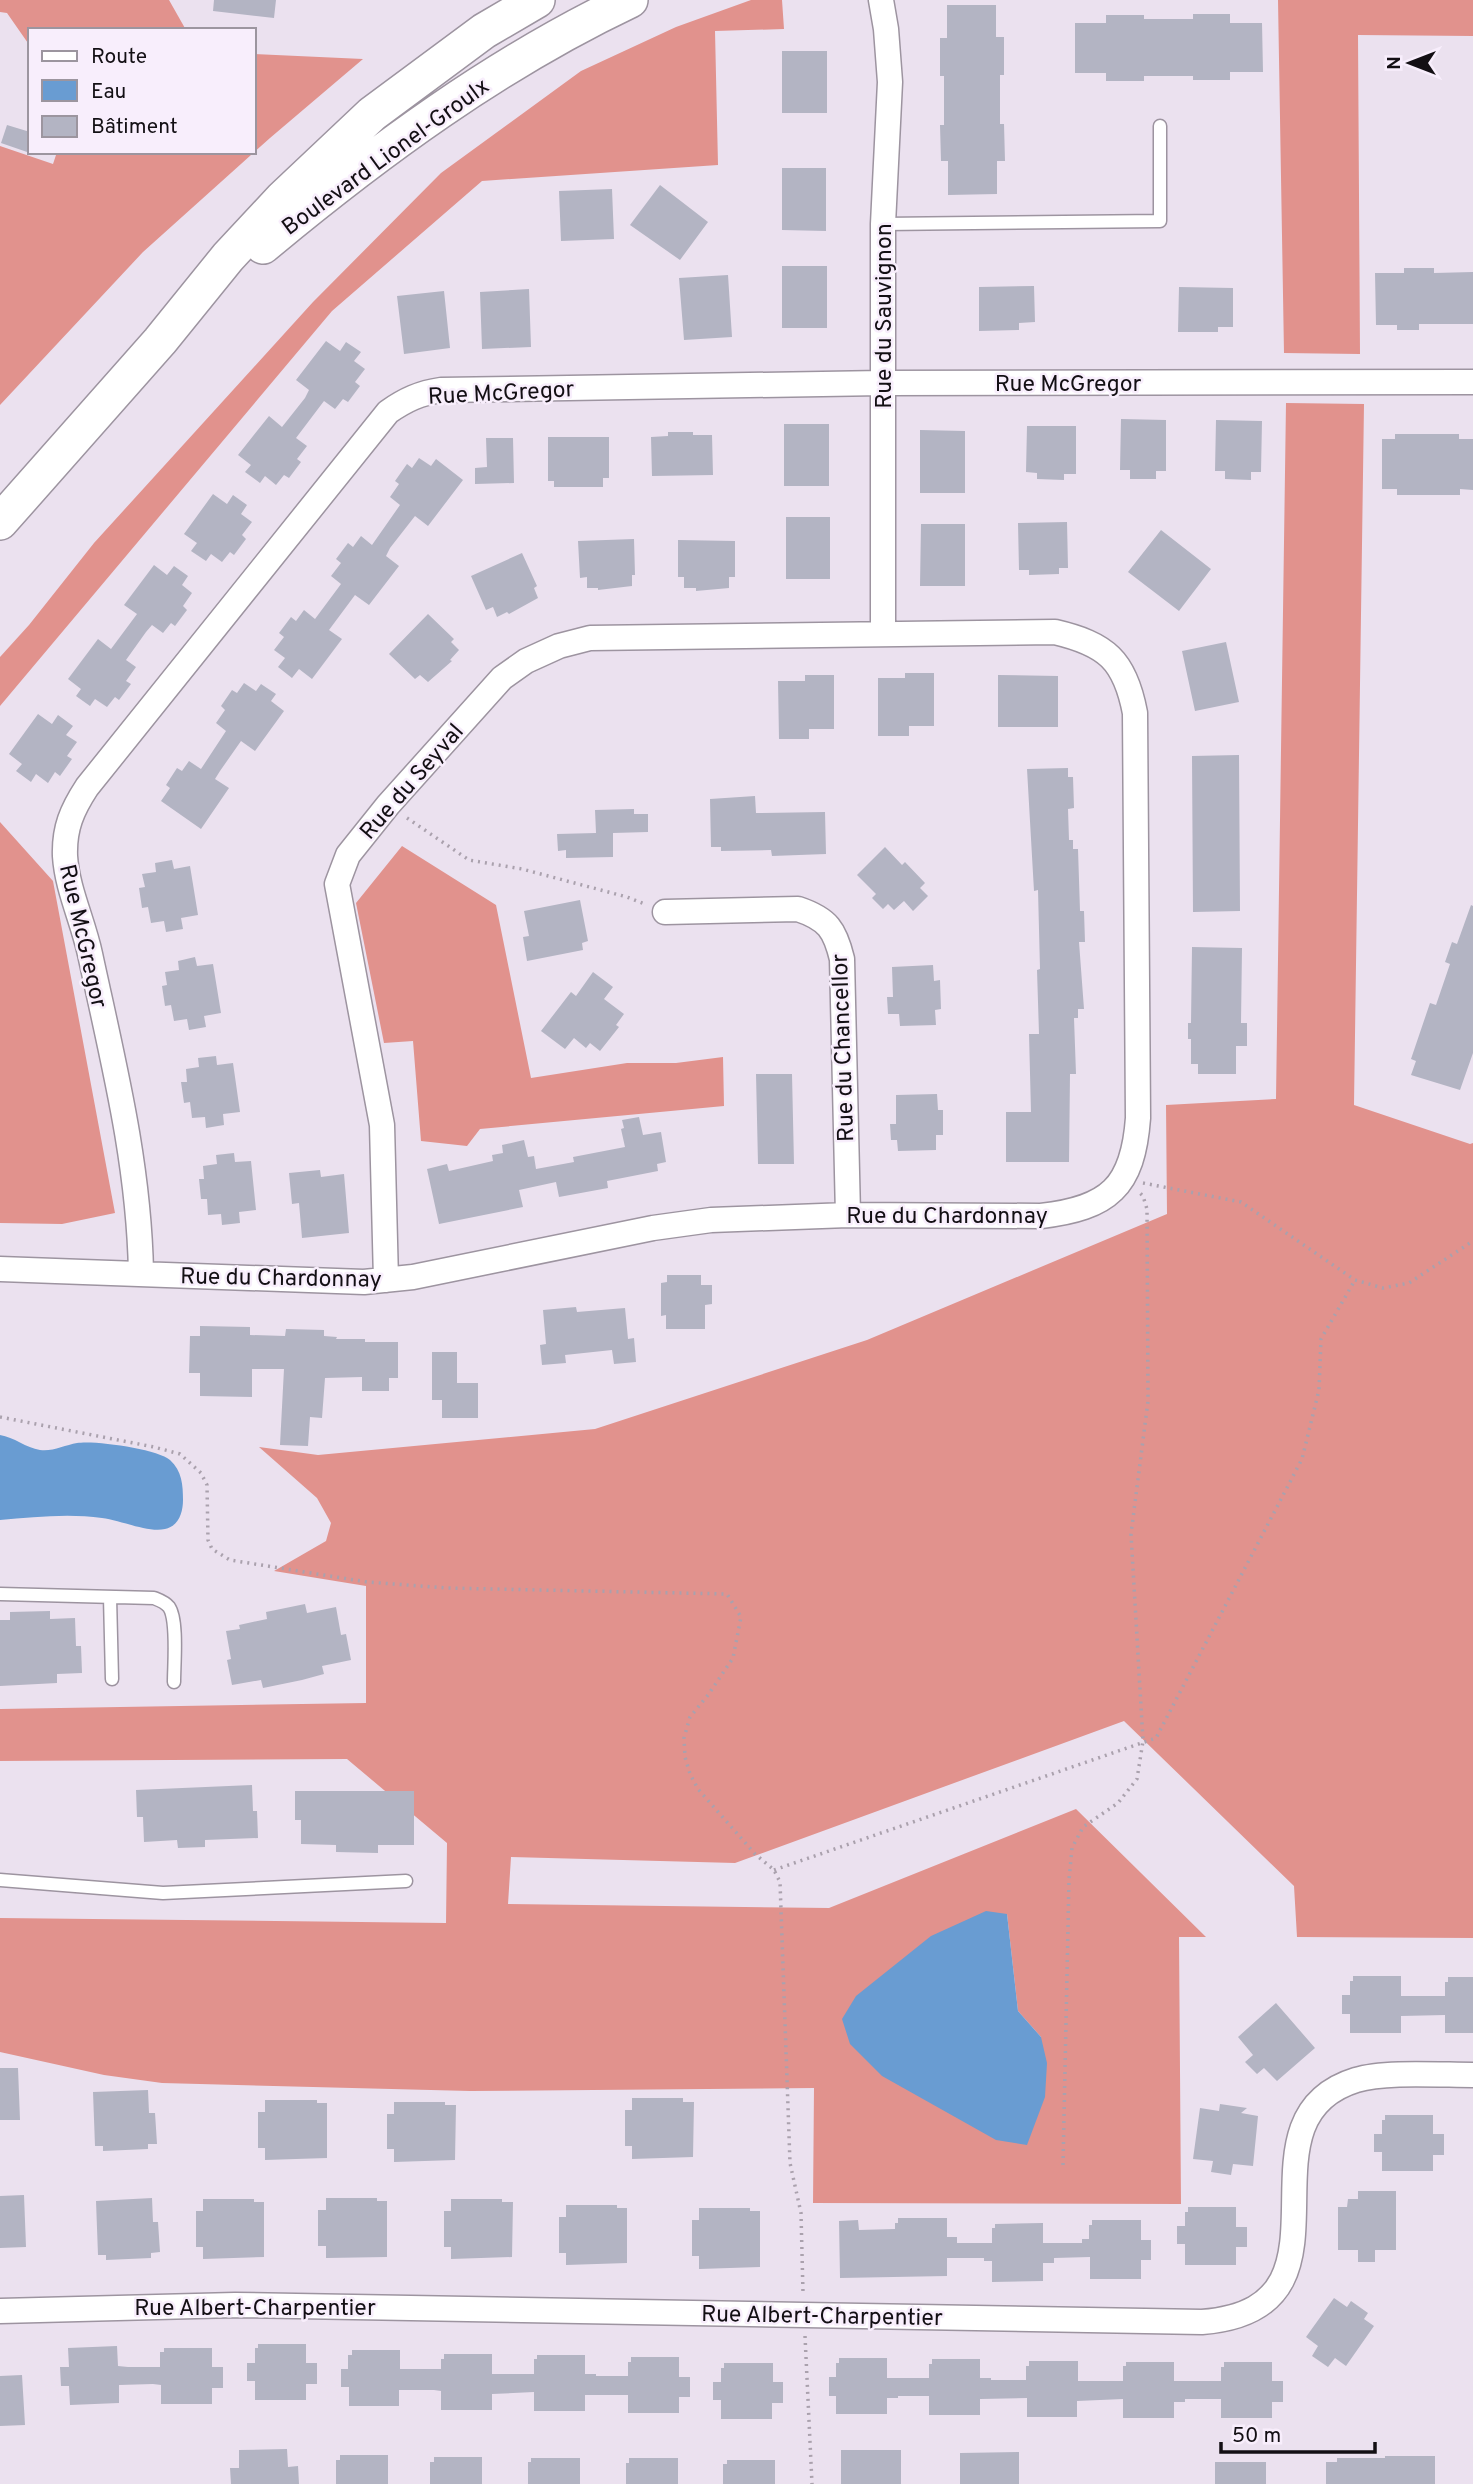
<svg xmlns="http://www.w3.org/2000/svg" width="1473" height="2484" viewBox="0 0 1473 2484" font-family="Overpass,sans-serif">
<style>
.forest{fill:#e1928d;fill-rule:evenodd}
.water{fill:#699cd2}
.building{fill:#b3b4c3}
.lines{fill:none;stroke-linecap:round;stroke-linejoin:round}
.service-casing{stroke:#9d94a0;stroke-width:15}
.minor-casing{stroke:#9d94a0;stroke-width:27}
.secondary-casing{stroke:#9d94a0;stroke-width:38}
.path{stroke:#aaa1ad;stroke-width:3.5;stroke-dasharray:2 5;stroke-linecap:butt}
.service{stroke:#fff;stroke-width:12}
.minor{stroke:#fff;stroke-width:24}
.secondary{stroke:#fff;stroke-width:35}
.labels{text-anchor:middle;stroke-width:5;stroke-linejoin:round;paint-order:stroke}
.street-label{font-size:23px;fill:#130f14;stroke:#f8eefc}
</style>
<rect width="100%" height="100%" fill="#ebe1ef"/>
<path class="forest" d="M0,0h169l17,30h-156v16l-23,-33 -7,-1z
M751,0h31l2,29 -69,2 3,134 -236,16 -150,130 -332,395v-49l29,-32 65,-82 219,-241 128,-129 140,-102 95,-44z
M1278,0h195v36l-115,-1 2,319 -76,-1z
M254,54l109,5 -93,79 -127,114 -143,153v-259l53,18 4,-12h197z
M1286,403l78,1 -10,701 116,39 3,-1v795l-176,-1 -3,-51 -170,-165 -389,142 -224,-6 -3,47 321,4 247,-99 130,128h-27l2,267 -368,-1 1,-115 -344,3 -308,-8 -58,-8 -104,-23v-134l446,5 1,-80 -100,-84 -347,2v-52l366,-6v-117l-92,-15 52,-30 5,-18 -14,-25 -58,-51 59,8 277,-26 272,-89 300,-126 -1,-109 110,-6zM1007,1914l11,97 23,26 -191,7z
M0,822l53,59 62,332 -53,11 -62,-1z
M402,846l94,59 35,173 96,-15h49l47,-6 1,49 -244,23 -13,17 -46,-5 -8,-100 -29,2 -28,-140z"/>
<path class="water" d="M0,1435c14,2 26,13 40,15 12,2 25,-5 37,-7 17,-3 81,6 93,17 12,11 13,25 13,40 0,12 -4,26 -18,29 -17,4 -45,-9 -63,-11 -33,-5 -69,-1 -102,2z
M986,1911l21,3 11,97 23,26 6,26 -2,34 -18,48 -31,-5 -114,-64 -32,-32 -8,-25 14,-23 75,-60z"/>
<path class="building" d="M214,0h62l-2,18 -61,-7z
M947,5h49v32h8v38h-4v49h4l1,37h-8v33l-49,1v-34h-7l-1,-36h4v-49h-4v-38h7z
M1193,14h37v9h32l1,49h-33v8h-37v-4h-49v5h-38v-8h-31v-50h31v-8h38v4h49z
M782,51h45v62h-45z
M7,125l23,7v21l-29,-10z
M782,168h44v63l-44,-1z
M660,185l48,37 -28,38 -50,-35z
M612,189l2,50 -53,2 -2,-50z
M782,266h45v62h-45z
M1404,268h30v5l39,-1v52h-54v6h-22v-5h-21l-1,-52h29z
M728,275l4,62 -48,3 -5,-62z
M1034,286l1,36 -16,1v7l-40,1v-44z
M1179,287l54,1v39h-15v5h-40z
M529,289l2,58 -49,2 -2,-57z
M444,291l6,57 -46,6 -7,-58z
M326,341l14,10 6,-9 15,10 -7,9 11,8 -10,13 5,4 -12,16 -5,-3 -8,10 -11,-8 -28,37 11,8 -10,13 4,3 -12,16 -5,-3 -8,10 -11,-9 -5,7 -15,-11 6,-7 -13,-10 31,-39 13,11 23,-29 4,-8 -13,-10z
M1121,419l45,1v51h-10v8h-26v-9h-10z
M1216,420l46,1 -1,51h-10v8l-26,-1v-8h-10z
M784,424h45v62h-45z
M1027,426h49v48h-12v6l-27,-1v-6l-11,-1z
M920,430l45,1v62h-45z
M668,432h25v3h19l1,40 -61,1 -1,-39 17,-1z
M1395,434h64v5h14v51l-13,-1v6h-63v-6h-15v-50h13z
M548,437h61v41h-6v9h-49v-6h-6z
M486,438h27l1,45 -39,1v-16l12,-1z
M419,458l12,8 5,-7 27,21 -35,46 -13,-10 -25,32 -4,8 13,10 -30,39 -14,-10 -26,35 13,9 -30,40 -13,-10 -7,9 -14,-11 7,-9 -11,-8 10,-13 -5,-4 12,-16 5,4 8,-11 11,9 26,-35 -10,-8 10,-13 -5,-4 12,-16 5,4 8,-11 11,9 28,-40 -10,-8 9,-13 -4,-3 12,-17 5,4z
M213,494l14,10 6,-9 14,10 -6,9 11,8 -10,13 4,4 -12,16 -4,-3 -8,10 -11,-8 -5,7 -15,-10 6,-8 -13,-9z
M786,517h44v62h-44z
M1067,522l1,46h-9v6l-30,1v-5h-10l-1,-47z
M921,524h44v62h-45z
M1161,530l50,39 -32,42 -51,-39z
M634,539l1,36h-3v11l-34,4v-2h-11v-11l-7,1 -2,-37z
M678,540l57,1v36h-6v11l-33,3v-3h-12v-11h-6z
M522,553l15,33 -3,2 4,10 -29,16 -2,-2 -10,5 -4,-10 -7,3 -15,-34z
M154,565l13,10 7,-9 14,10 -6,9 10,8 -9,13 4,4 -12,16 -4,-3 -8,10 -11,-8 -6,7 -20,28 10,7 -10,14 5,3 -12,16 -4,-3 -8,10 -12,-8 -5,7 -14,-10 5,-7 -13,-10 30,-40 13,10 26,-35 -13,-9z
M428,614l26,25 -3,3 8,8 -9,10 2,1 -24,21 -8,-7 -5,4 -26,-25z
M1226,642l13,60 -44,9 -13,-60z
M905,673h29v53h-25v10h-31v-58h27z
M805,675h29v54h-25v10h-30l-1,-58h27z
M998,675l60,1v51h-60z
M244,683l12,8 5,-7 15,10 -5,7 13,10 -29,40 -14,-10 -21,30 -5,8 14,9 -28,41 -40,-28 9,-13 -4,-3 11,-17 5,3 7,-10 12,8 25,-38 -10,-8 9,-13 -4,-4 11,-16 5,3z
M38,714l14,10 6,-9 15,11 -7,9 11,7 -10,14 5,3 -12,17 -5,-4 -7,11 -12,-9 -5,8 -15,-11 6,-7 -13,-10z
M1239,755l1,156 -47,1 -1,-156z
M1068,768v9h5l1,31 -6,1 1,31h4v9h5l2,62h4l1,31h-6l5,67h-6v9h-4l2,56h-6l-1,88h-63v-50h25l-2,-78h10l-2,-64 3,-1 -2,-79 -4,1 -7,-122z
M755,796l1,17 69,-1 1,42 -54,2 -1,-6 -50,1v-4h-10l-1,-48z
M634,809v5h14v18l-35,1v24l-47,1v-8l-8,1 -1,-17 39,-1 -1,-23z
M885,847l17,18 3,-3 20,21 -5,5 8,8 -15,15 -9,-10 -10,9 -6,-6 -5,5 -11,-11 4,-4 -19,-19z
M172,860l2,9 16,-3 8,49 -17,3 2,11 -17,3 -2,-11 -13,2 -3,-16 -6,1 -3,-20 6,-1 -3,-13 14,-2 -1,-9z
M580,900l8,41 -6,2 1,7 -56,11 -4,-24 6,-1 -5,-25z
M1471,905l2,1v147l-13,37 -49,-15 5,-14 -5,-2 19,-56 6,2 14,-41 -5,-2 7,-20 5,2z
M1192,947l50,1 -1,75h6v23h-11v28h-38v-10h-7v-25h-3v-16h3z
M195,957l2,9 16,-2 8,49 -17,3 2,11 -17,3 -2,-11 -13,2 -3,-16 -6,1 -3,-20 5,-1 -2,-13 14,-2 -1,-9z
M933,965l1,16 6,-1 1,29 -6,1 1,15 -36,1 -1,-12h-11l-1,-17h6l-1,-30z
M593,972l20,15 -9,12 20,15 -8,11 3,2 -19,24 -10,-8 -4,5 -12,-10 -9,11 -24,-18 30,-39 5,4z
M216,1056l1,9 16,-2 7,49 -17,2 1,11 -18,3 -1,-11 -13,1 -2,-16 -6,1 -3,-21h6l-1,-13 13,-2 -1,-9z
M756,1074h36l2,90h-36z
M937,1094l1,16h5v25h-7v15l-38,1 -1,-11h-6l-1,-16h6v-29z
M639,1117l4,18 18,-3 5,30 -9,2 1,7 -51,10 1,7 -49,9 -3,-15 -37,8 4,17 -84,17 -12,-55 20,-5 2,7 44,-10 -1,-6 11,-2 -1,-8 22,-5 4,17 6,-1 2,13 38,-7 -1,-5 52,-10 -4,-18 3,-1 -2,-8z
M234,1153l1,9 16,-1 5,49 -17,2 1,11 -18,2 -1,-11 -13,1 -1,-16h-6l-2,-20h5l-1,-13 14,-2 -1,-9z
M320,1170l1,7 23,-3 5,59 -47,5 -3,-35 -7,1 -3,-31z
M667,1275h34v10h11v19l-7,1v24h-39v-14l-5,1v-33l6,-1z
M576,1307l1,5 48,-4 3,31 6,-1 2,24 -22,2 -2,-14 -47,5 1,8 -24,2 -2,-20 6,-1 -3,-34z
M200,1326l50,1v8l35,1 1,-7 38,1v6l13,1 -1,2h29v3h33v36h-9v13h-27v-14l-37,1 -3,40 -12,-1 -2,29 -28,-1 4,-76h-32v28l-52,-1v-23h-11l1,-37h10z
M432,1352h25v31h21v35h-36v-18h-10z
M305,1604l2,9 29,-6 5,28 5,-1 5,26 -29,6 2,8 -22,6 -39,8 -2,-8 -29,5 -5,-25 4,-1 -5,-28 14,-2 -1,-4 28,-6 -1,-7z
M50,1611v8l25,-1 1,28h5l1,27 -25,1v9l-57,3v-66h10v-8z
M252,1785l1,26h4l1,27 -53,2v7l-27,1 -1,-8 -33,2 -1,-25h-6l-1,-27z
M295,1791h119v54h-36v8l-42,-1v-7l-35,-1v-24h-6z
M1353,1976h48v20h44v-14h3v-5h25v56h-28v-18l-44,1v17h-51v-19h-8v-19h8v-14h3z
M1276,2003l39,45 -38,33 -13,-13 -7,6 -12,-12 8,-7 -15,-18z
M0,2068h18l2,52h-20z
M148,2090l1,23h6l2,31h-9v5l-45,2v-5h-8l-2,-54z
M632,2098h51v4h11l-1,55 -61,2v-13h-7v-36h7z
M265,2100h52v3h10v55l-62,2v-12h-7v-36h7z
M394,2102h51v3h11l-1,55 -61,2v-13h-7v-35h7z
M1220,2104l27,4 -6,5 17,3 -5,50 -20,-2 -2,11 -20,-3 2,-11 -20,-2 7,-51 19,3z
M1385,2115h48v19h11v21h-11v16h-51v-19h-8v-18h8v-14h3z
M1358,2191h38v59h-21v12h-17v-12h-20v-43h9l1,-8h10z
M24,2195l2,52 -26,1v-52z
M152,2198l1,24h5l2,30 -9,1v5l-45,2v-5h-8l-2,-54z
M326,2198h51v3h10v56l-61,1v-12h-8v-36h8z
M203,2199h51v3h10v55l-61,2v-12h-7v-36h7z
M451,2199h51v3h11l-1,55 -61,2v-12h-7v-36h7z
M566,2205h51v3h10v55l-61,2v-12h-7v-36h7z
M1188,2207h48v20h11v20h-11v18h-51v-21h-8v-18h8v-14h3z
M699,2208h51v3h10v56l-61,2v-13h-7v-36h7z
M898,2218h49v19h10v6h35v-15h3v-4l48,-1v20h39v-4h7v-14h3v-5h49v20h10v20h-10v19h-51v-22l-36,1v5h-11v18l-51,1v-21h-8v-3h-37v18l-107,2 -1,-57 19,-1 1,10 36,-1v-6h3z
M1334,2298l13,9 4,-6 17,12 -4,6 10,7 -28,40 -11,-8 -7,9 -16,-11 6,-10 -12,-9z
M258,2344h48v19h11v21h-11v16h-51v-19h-8v-18h8v-15h3z
M117,2346l1,20 10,1h32v-15h4v-4h48v19h11v21h-11v16h-51v-19l-8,-1 -34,1v18l-49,2 -1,-19h-8l-1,-19h9l-1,-19z
M352,2350h48v19h41v-10h3v-5h48v20h42v-15h3v-4h48v19h11v2h32v-14h3v-5h48v20h11v20h-11v16h-51v-18h-43v16h-51v-19l-42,2v16h-51v-19l-7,-1h-35v16h-50v-19h-8v-18h7v-14h4z
M839,2358h48v20h42v-14h3v-5h48v19h11v2h35v-14h3v-5h49v20h45v-15h3v-4h48v19h47v-14h3v-5h48v19h11v21h-11v16h-51v-19h-36v3h-11v16h-51v-19l-46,2v16h-50v-19l-47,1v16h-51v-19h-31v2h-11v16h-51v-18h-7v-19h7v-14h3z
M724,2363h49v19h10v21h-11v16h-51v-19h-8v-18h8v-14h3z
M22,2375l3,50 -25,1v-50z
M287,2449l1,18 10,-1 1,18h-68l-1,-16h9v-18z
M841,2450h60v34h-60z
M1019,2452v32h-59v-31z
M340,2455h48v29h-52v-24h4z
M1385,2456h50v28h-109v-22h11v-4h48z
M434,2457h48v27h-52v-22h4z
M531,2458h49v26h-52v-22h3z
M629,2458h49v26h-52v-21h3z
M727,2460h48v24h-52v-20h4z
M1215,2462h51v22h-51z"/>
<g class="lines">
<g class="service-casing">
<path id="service" d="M883,224l277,-3v-95
M0,1594l154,4c5,2 11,4 15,9 9,13 5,57 5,75
M110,1597l2,82
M0,1880l163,13 243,-12"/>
</g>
<g class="minor-casing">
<path id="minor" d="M881,0l5,29 4,53 -7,142v409
M665,912l133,-3c30,10 37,21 44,50l6,256
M0,1269l364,13 49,-5 240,-49 58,-8 137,-5 193,1c68,-8 92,-29 97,-98l-3,-405c-10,-53 -29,-69 -80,-81l-465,6 -31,8 -33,15 -24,17 -114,127 -40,50 -11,29 45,241 4,155
M141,1273c-2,-111 -28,-212 -51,-319 -7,-33 -23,-65 -25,-98 -1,-28 7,-46 22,-69l301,-375c17,-12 32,-19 53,-22l441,-7 591,-1
M0,2311l235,-6 967,17c170,-13 24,-202 154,-242 28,-9 85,-5 117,-5"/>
</g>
<g class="secondary-casing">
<path id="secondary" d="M263,246c113,-94 234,-183 367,-246
M0,522l160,-181 68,-84 55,-59 89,-84 112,-83 53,-31"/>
</g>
<path class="path" d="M407,818l62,42 53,9 105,28 20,8
M1143,1183l98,19 114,78 28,8 26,-5 64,-42
M0,1417l154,30 26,7 21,19 6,12 1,55 4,9 18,11 137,22 80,6 280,6 14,23 -8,41 -25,37 -18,22 -6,21 1,19 5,17 8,15 57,65 19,16 6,12 10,281 11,50 2,80
M774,1870l382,-132 146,-279 17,-69 2,-51 34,-59
M1063,2165l6,-285 3,-32 11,-21 35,-24 19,-24 6,-38 -12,-207 17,-133 -1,-192 -4,-13 -5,-5
M805,2336l7,148"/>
<use href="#service" class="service"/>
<use href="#minor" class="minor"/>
<use href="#secondary" class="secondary"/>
</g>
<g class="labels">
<g class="street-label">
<text transform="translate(385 156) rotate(-36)" y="8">Boulevard Lionel-Groulx</text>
<text transform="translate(883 316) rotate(-90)" y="8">Rue du Sauvignon</text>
<text x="1068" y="391">Rue McGregor</text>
<text transform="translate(501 392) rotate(-3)" y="8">Rue McGregor</text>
<text transform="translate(411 781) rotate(-49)" y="8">Rue du Seyval</text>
<text transform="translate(84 936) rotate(77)" y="8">Rue McGregor</text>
<text transform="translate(842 1048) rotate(-92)" y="8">Rue du Chancellor</text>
<text x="947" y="1223">Rue du Chardonnay</text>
<text transform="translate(281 1277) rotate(1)" y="8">Rue du Chardonnay</text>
<text x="255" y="2315">Rue Albert-Charpentier</text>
<text transform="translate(822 2315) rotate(1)" y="8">Rue Albert-Charpentier</text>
</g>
</g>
<rect x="28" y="28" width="228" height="126" fill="#f8eefc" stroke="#9c959f" stroke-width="2"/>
<rect x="42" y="51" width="35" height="10" fill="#ffffff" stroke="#9c959f" stroke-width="2"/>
<text x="91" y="63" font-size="21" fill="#130f14">Route</text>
<rect x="42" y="80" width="35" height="21" fill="#699cd2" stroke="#9c959f" stroke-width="2"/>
<text x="91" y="98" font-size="21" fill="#130f14">Eau</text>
<rect x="42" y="116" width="35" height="21" fill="#b3b4c3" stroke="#9c959f" stroke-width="2"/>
<text x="91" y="133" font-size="21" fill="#130f14">Bâtiment</text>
<g transform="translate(1410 63) rotate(270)" stroke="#f8eefc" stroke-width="5" paint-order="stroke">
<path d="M0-5L12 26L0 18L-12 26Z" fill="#130f14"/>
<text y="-10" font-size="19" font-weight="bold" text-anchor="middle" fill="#130f14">N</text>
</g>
<path d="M1221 2442v10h154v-10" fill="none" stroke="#130f14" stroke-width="3.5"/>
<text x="1232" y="2442" font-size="21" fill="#130f14" stroke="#f8eefc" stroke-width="5" paint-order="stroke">50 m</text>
</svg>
